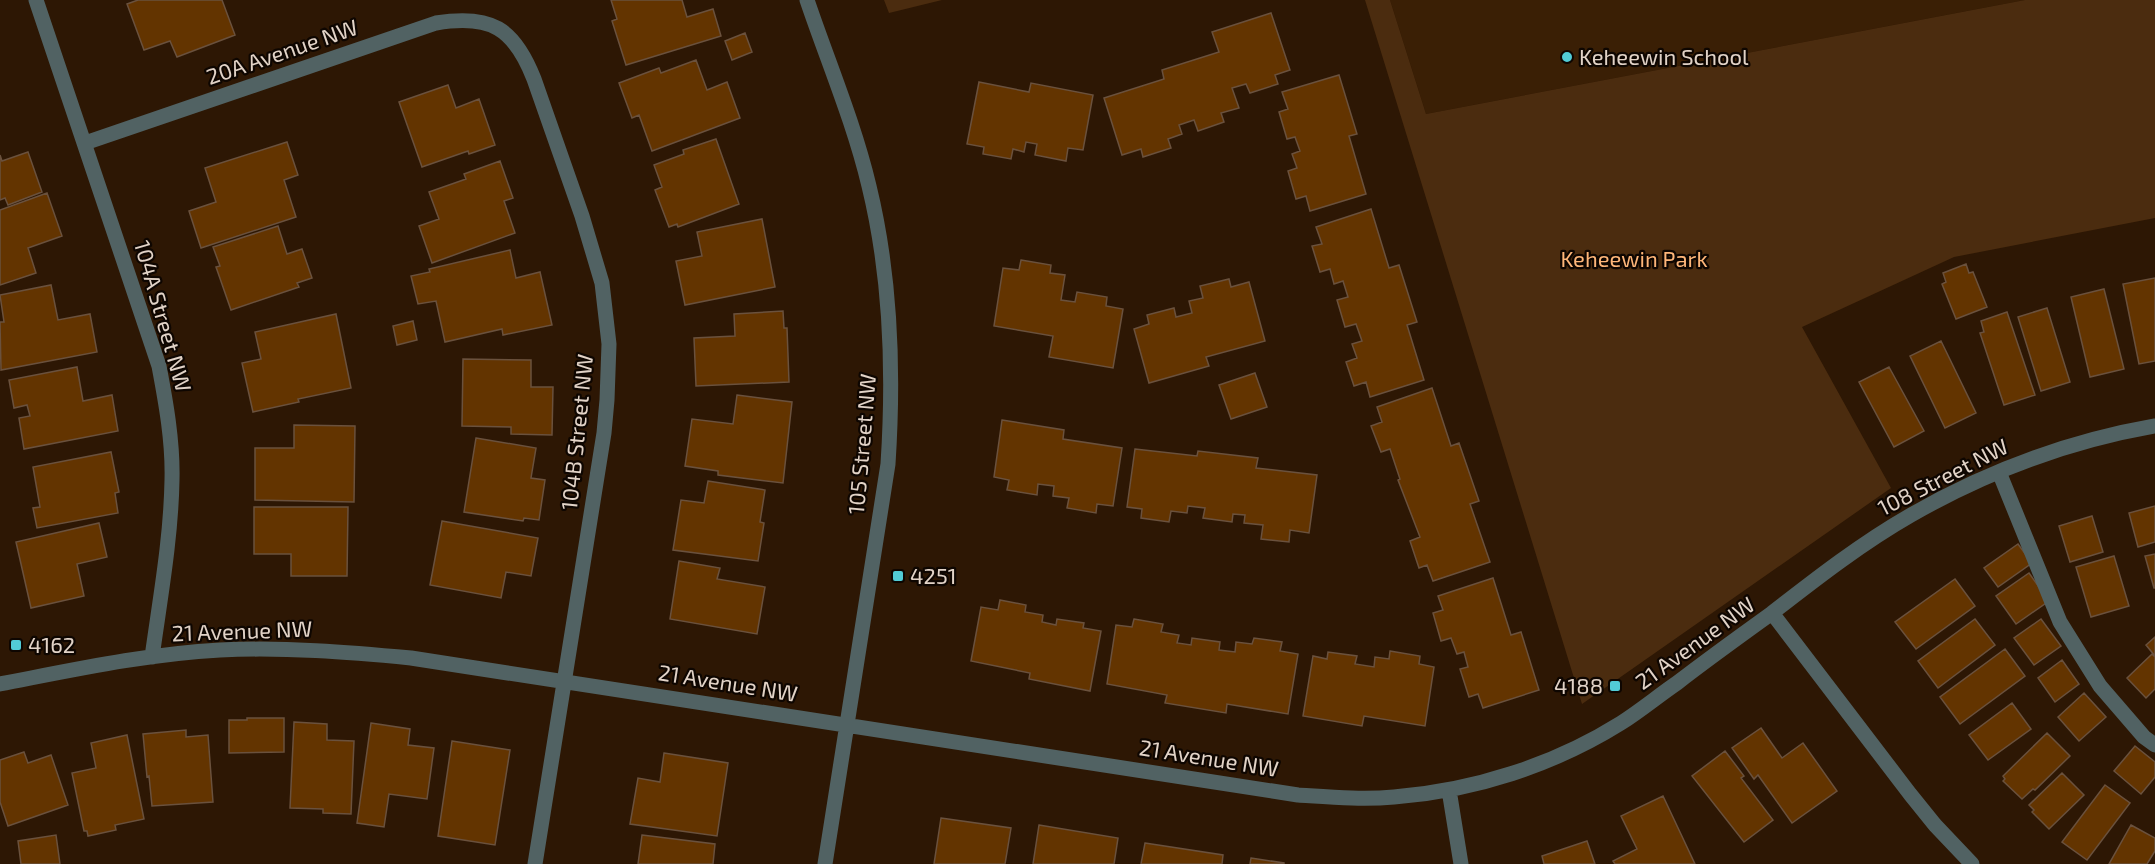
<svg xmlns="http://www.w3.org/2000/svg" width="2155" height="864" viewBox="0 0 2155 864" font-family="'Exo 2',sans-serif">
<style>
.built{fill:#3a1f05}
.green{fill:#4b2c0f}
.building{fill:#633400;stroke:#6a513d;stroke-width:1.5}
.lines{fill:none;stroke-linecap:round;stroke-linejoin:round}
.minor{stroke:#516263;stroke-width:15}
.poi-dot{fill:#52ccd6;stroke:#0e0601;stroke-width:2}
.labels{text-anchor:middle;stroke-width:4.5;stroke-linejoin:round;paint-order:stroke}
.street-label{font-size:22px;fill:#e2d3c7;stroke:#0e0601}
.poi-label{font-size:22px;fill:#e2d3c7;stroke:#0e0601;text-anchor:start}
.park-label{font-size:22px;fill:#feb679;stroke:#0e0601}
</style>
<rect width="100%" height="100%" fill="#2d1704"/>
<path class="built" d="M1390,0h635l-599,114z"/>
<path class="green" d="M884,0h58l-53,13z
M1365,0h25l36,114 599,-114h130v218l-201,39 -152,70 89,161 -309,216z"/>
<path class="building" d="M138,0h84l13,35 -58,22 -7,-16 -26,9 -17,-46z
M611,0h71l5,17 26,-8 8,27 -95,29 -14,-44 5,-2z
M1271,13l19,57 -15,5 3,9 -28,9 -4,-9 -14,4 7,20 -18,5 3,9 -26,9 -4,-11 -15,5 3,9 -14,5 3,9 -28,9 -2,-8 -19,6 -18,-57 60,-19 -2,-9 57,-18 -7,-20z
M745,33l7,19 -20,8 -7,-19z
M696,60l11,30 20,-8 13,36 -88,33 -13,-36 -7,3 -13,-35 40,-15 2,5z
M1339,75l18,59 -8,2 17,58 -56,17 -4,-15 -10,3 -8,-28 9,-3 -5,-14 8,-3 -5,-14 -8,2 -8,-27 9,-3 -6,-17z
M979,82l50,10 2,-9 62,12 -10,55 -15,-2 -2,13 -31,-6 2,-11 -11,-2 -2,10 -11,-3 -2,10 -28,-5 1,-7 -17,-3z
M448,85l8,23 23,-9 16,46 -26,9 -1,-3 -46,16 -23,-65z
M716,139l23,65 -61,23 -1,-3 -8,3 -14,-37 7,-3 -8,-22 30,-11 -1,-4z
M287,142l11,33 -14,5 12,37 -95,31 -12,-37 27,-9 -11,-34z
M28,152l14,40 -34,13 -3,-7 -5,2v-45l2,6z
M500,161l13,37 -9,3 11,32 -83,30 -13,-37 20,-7 -10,-27 37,-13 -2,-5z
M47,193l15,43 -34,12 8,25 -36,12v-75z
M1371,209l18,59 10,-3 18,57 -10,3 17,55 -54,17 -4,-15 -12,4 -8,-24 11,-4 -5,-14 10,-3 -6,-17 -11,3 -8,-27 11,-3 -5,-16 -9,3 -4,-15 -10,3 -8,-26 10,-2 -6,-17z
M762,219l13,68 -90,18 -9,-44 26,-5 -5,-24z
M278,226l9,28 15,-5 10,29 -15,5 2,4 -68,23 -15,-43 4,-1 -7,-19z
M510,250l6,28 24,-6 12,53 -49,10 -1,-6 -57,13 -9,-41 -18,3 -7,-28 19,-4 -1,-3z
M1021,260l30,5 -1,8 15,2 -4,25 14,2 2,-10 30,5 -1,9 17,3 -10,59 -64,-11 4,-21 -59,-10 9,-58 16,2z
M1966,264l3,9 4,-1 14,35 -31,12 -14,-35 4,-2 -3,-9z
M2155,278v83l-16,3 -16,-80z
M1229,279l2,8 18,-5 16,59 -59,16 3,9 -60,17 -15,-54 15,-5 -2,-9 27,-7 2,9 16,-4 -3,-12 14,-3 -3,-12z
M51,285l7,35 32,-6 7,38 -96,18 -1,-48h4l-4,-27z
M2104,289l20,80 -34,8 -19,-80z
M2047,308l23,74 -29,9 -23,-74z
M783,311l1,17h3l2,54 -93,4 -2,-48 41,-2 -1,-22z
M2007,312l28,83 -31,10 -24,-72 4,-1 -3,-11z
M336,314l15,74 -53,11 1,3 -46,10 -11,-49 19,-4 -6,-27z
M413,321l4,19 -20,5 -4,-19z
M1941,341l35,72 -31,15 -35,-72z
M463,359l68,1v27h22l-1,48 -41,-1v-7l-49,-1z
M77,367l6,34 29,-6 6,36 -94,18 -5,-31 11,-2 -3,-11 -13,3 -5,-28z
M1889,367l35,64 -30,16 -35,-65z
M1255,373l12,34 -36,12 -12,-34z
M1432,388l19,58 8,-3 20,58 -9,3 20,58 -57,19 -6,-16 -8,3 -9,-27 10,-4 -22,-57 2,-1 -10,-30 -9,3 -10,-26 11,-4 -5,-15z
M737,395l55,7 -9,81 -65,-8v-4l-33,-5 7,-47 41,5z
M1002,420l62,10 -1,9 59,9 -9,58 -16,-2 -1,9 -29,-5 2,-10 -16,-2 1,-10 -16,-2 -1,11 -30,-5 2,-10 -15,-3z
M294,425l61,1 -1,76 -99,-2v-52h39z
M476,438l60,10 -5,30 14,2 -6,40 -15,-2 -1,3 -59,-9z
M1135,449l62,7 1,-5 60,7 -2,10 61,7 -8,58 -19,-3 -1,12 -28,-3 2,-14 -19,-2 1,-8 -12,-1 -1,8 -29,-4 2,-10 -17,-2 -1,7 -16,-2 -2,11 -28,-4 1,-9 -15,-2z
M111,452l8,40 -4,1 3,20 -81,15 -4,-20 7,-1 -7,-40z
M708,481l57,9 -5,32 4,1 -6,38 -85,-11 8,-50 23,3z
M2155,506v36l-17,5 -9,-34z
M254,507h94l-1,69h-56v-22h-37z
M2092,516l11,36 -33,10 -11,-36z
M442,521l96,17 -7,38 -25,-4 -5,26 -71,-13z
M99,523l8,34 -30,7 7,32 -53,12 -15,-66z
M2018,544l14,19 -34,24 -14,-19z
M2155,554v34h-1l-9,-32z
M2114,556l15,50 -38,11 -15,-50z
M679,561l41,7 -3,11 48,8 -8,47 -87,-15z
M2029,573l20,28 -33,23 -20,-28z
M1493,578l18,57 10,-3 18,58 -56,18 -5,-14 -9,3 -9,-28 8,-2 -4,-15 -7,2 -6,-16 -10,3 -8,-28 10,-3 -5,-14z
M1955,579l20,27 -59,43 -21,-27z
M1000,600l26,5 -1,7 18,3 -1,7 14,3 1,-6 27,4 -1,5 18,3 -11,60 -61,-12 1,-6 -59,-12 10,-54 17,3z
M1134,619l29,5 -2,8 18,3 -2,8 14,2 1,-7 28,4 -1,8 16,2 1,-10 16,2 2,-6 28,4 -2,9 18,3 -10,60 -61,-10 -1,9 -61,-10 2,-8 -60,-11 9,-59 16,2z
M1975,619l20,26 -57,43 -20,-27z
M2041,619l20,27 -27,19 -20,-27z
M2155,637v19l-9,-11z
M2005,649l20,27 -65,48 -20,-27z
M1390,651l30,5 -1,8 15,3 -9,59 -61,-10 -2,10 -59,-10 10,-60 14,3 1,-7 29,4 -2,8 19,3 1,-10 14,2z
M2152,654l3,3v32l-9,9 -19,-20z
M2062,660l17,24 -24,18 -17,-24z
M2084,693l22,24 -27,24 -21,-24z
M2012,703l19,26 -43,31 -19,-25z
M247,718h37v34l-55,1v-33h18z
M294,722l33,2v16l27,1 -3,73 -28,-1v-4l-33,-1z
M371,723l39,6 -2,16 26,3 -7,51 -38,-5 -5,33 -27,-4z
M1761,728l21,30 21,-15 34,48 -45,32 -34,-48 -4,4 -22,-31z
M186,730v7l22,-2 5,67 -61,4 -3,-30 -2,1 -4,-43z
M2047,733l23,23 -35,34 -2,-1 -11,10 -19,-18 2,-2 -2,-3z
M127,735l17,84 -29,6 1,5 -28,6 -1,-5h-3l-12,-58 24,-5 -5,-25z
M452,741l58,9 -15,95 -57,-9z
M2135,746l20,16v15l-14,17 -27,-23z
M1725,751l19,25 -3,2 32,42 -29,22 -52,-66z
M24,752l4,11 23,-8 17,50 -60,21 -8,-24v-42z
M664,753l64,10 -11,73 -87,-12 8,-46 22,4z
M2062,773l22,22 -35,34 -17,-17 2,-2 -5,-5z
M2105,785l25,18 -43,57 -25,-18z
M1663,796l32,68h-80l-2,-3 24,-12 -16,-33z
M941,818l70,10 -6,36h-71z
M1039,825l79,13 -4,26h-81z
M2131,825l24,13v13l-8,13h-38z
M56,835l4,29h-39l-3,-23z
M642,835l73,9 -2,20h-75z
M1587,841l8,23h-51l-2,-8z
M1145,843l78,12 -1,9h-81z
M1251,858l33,5v1h-34z"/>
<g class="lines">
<path class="minor" d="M36,0l123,366c7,37 14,76 13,114 -1,59 -12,119 -20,177
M807,0c21,62 47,123 62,186 22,90 25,186 19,278l-63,400
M85,143l351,-120c55,-9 78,5 98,56l48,137 20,67 7,61 -2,56 -3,33 -69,431
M1999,472l61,150 40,64 44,51 11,8
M1772,613c45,-35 90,-70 139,-98 75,-43 158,-74 244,-89
M0,684c73,-14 146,-30 220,-34 64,-3 128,2 191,8l887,137c31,2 64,5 96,2 79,-6 160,-32 227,-74 19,-12 37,-27 56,-40 31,-24 63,-47 95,-70l138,181 25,31 37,39
M1449,790l12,74"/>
</g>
<g class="poi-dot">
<circle cx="1567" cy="57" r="6"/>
<rect x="892" y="570" width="12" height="12" rx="3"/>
<rect x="10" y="639" width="12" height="12" rx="3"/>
<rect x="1609" y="680" width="12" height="12" rx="3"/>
</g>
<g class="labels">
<g class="street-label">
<text transform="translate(282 52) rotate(-19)" y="8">20A Avenue NW</text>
<text transform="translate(163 316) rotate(74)" y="8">104A Street NW</text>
<text transform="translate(577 432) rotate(-84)" y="8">104B Street NW</text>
<text transform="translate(862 444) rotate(-85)" y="8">105 Street NW</text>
<text transform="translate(1943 477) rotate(-27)" y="8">108 Street NW</text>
<text transform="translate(242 631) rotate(-2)" y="8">21 Avenue NW</text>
<text transform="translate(1695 643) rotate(-36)" y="8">21 Avenue NW</text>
<text transform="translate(728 683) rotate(9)" y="8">21 Avenue NW</text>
<text transform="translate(1209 758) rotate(9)" y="8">21 Avenue NW</text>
</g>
<g class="poi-label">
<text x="1579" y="65">Keheewin School</text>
<text x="910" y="584">4251</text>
<text x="28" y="653">4162</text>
<text x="1603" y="694" text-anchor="end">4188</text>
</g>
<g class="park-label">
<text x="1634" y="267">Keheewin Park</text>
</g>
</g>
</svg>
